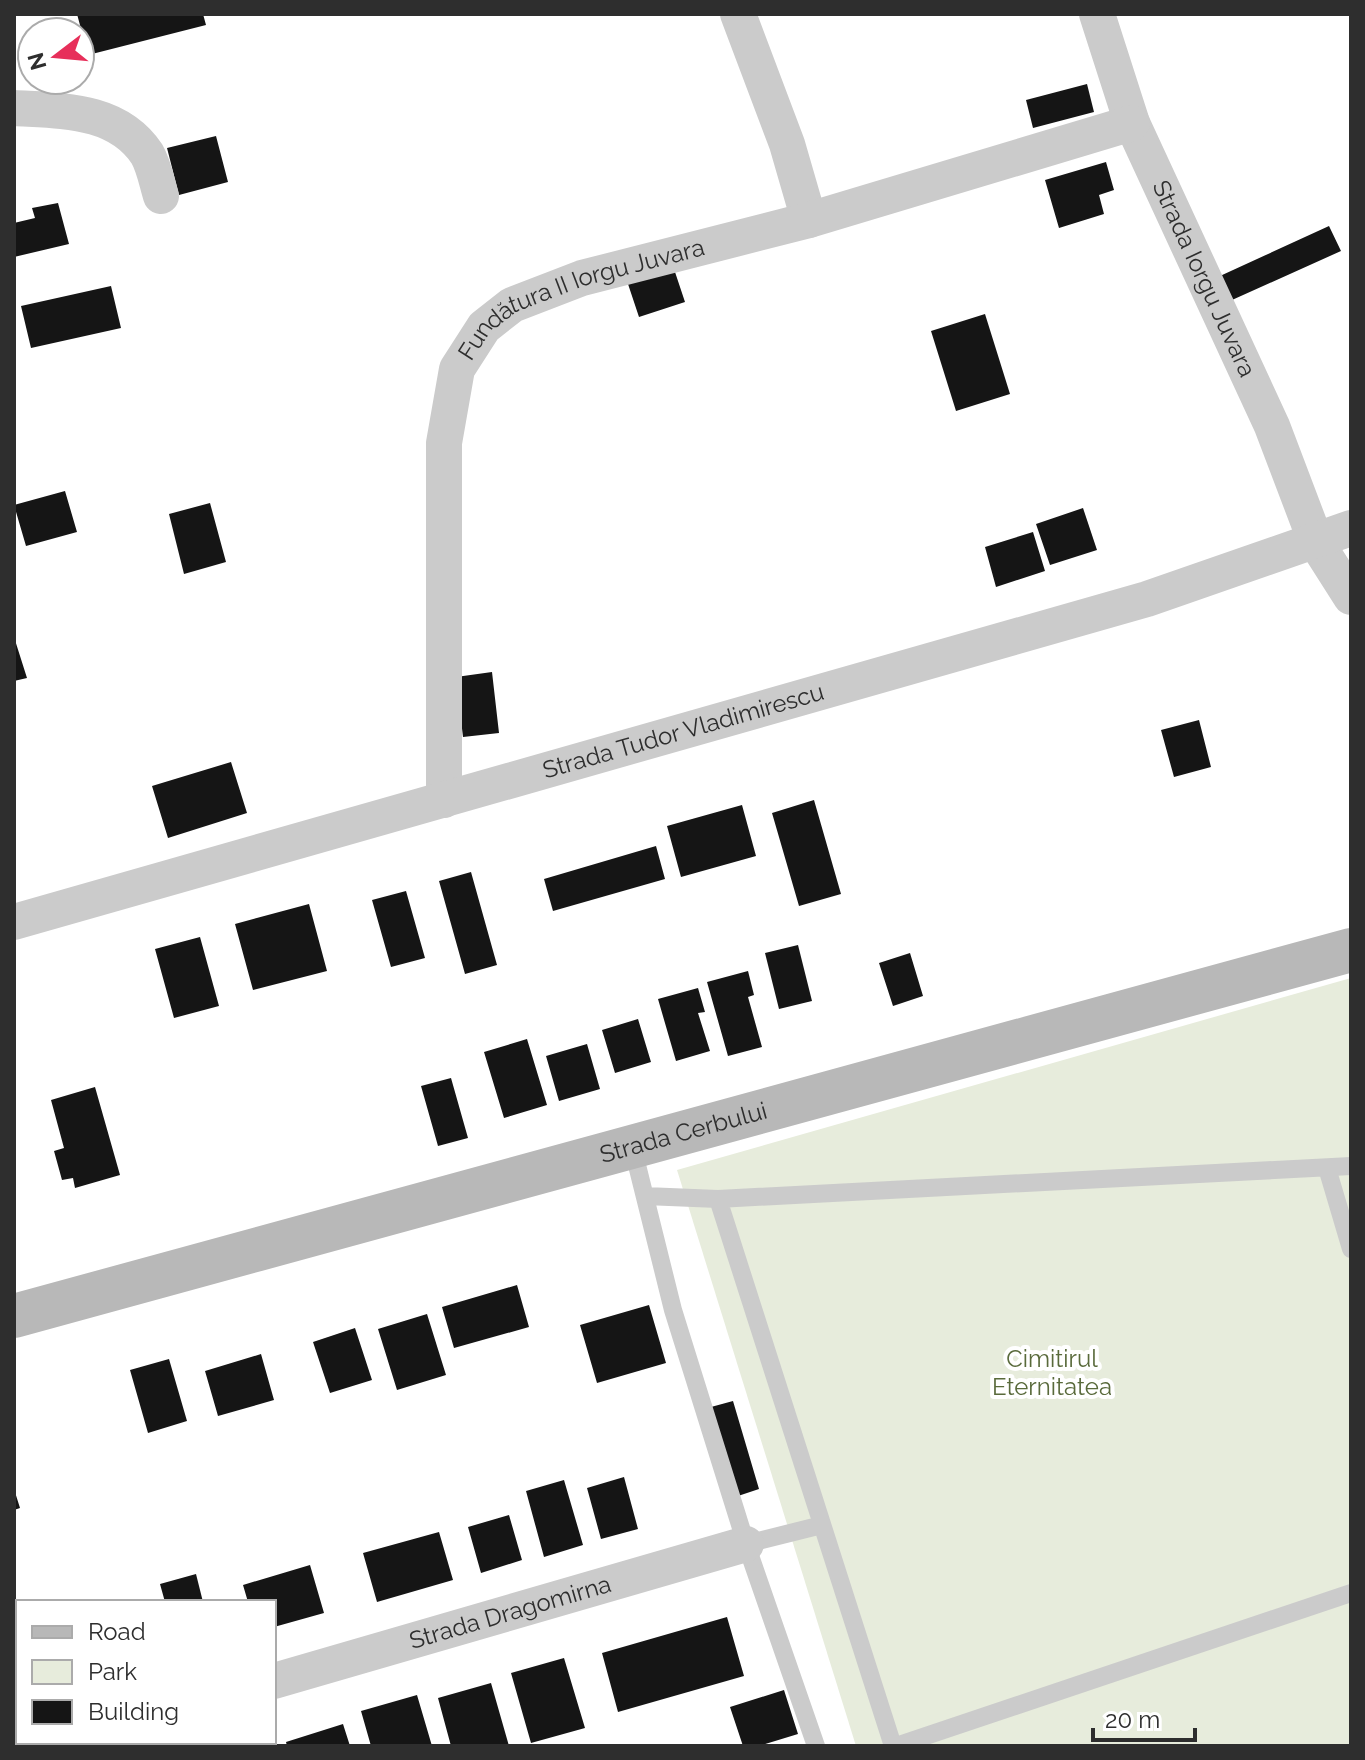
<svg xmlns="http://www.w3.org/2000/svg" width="1365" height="1760" viewBox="0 0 1365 1760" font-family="Raleway,sans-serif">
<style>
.green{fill:#e7ecdc}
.building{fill:#151515}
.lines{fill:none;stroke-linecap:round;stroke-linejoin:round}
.lane{stroke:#cbcbcb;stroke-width:18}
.street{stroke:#cbcbcb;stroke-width:36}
.secondary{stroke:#b8b8b8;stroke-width:44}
.labels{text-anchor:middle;stroke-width:8;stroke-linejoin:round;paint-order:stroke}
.street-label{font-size:24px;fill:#2e2e2e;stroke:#fff}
.park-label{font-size:24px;fill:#596a3b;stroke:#fff}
</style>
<rect width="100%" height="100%" fill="#fff"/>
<path class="green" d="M1351,978v768h-495l-179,-576z"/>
<path class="building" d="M77,14h126l3,11 -118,30z
M1087,84l7,28 -61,16 -7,-28z
M216,136l12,46 -49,13 -12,-47z
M1106,162l8,28 -15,5 5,19 -45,14 -14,-48z
M58,203l11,41 -55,13v-34l21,-5 -3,-10z
M1329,226l12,25 -109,49 -12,-24z
M674,269l11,33 -46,15 -11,-33z
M111,286l10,42 -90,20 -10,-42z
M985,314l25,80 -54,17 -25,-80z
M65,491l12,41 -51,14 -12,-41z
M210,503l16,59 -42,12 -15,-60z
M1083,508l14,42 -47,15 -14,-41z
M1033,532l12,39 -49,16 -11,-40z
M14,637l13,41 -13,3z
M492,672l7,61 -36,4 -7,-60z
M1199,720l12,47 -37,10 -13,-47z
M231,762l16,51 -79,25 -16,-52z
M814,800l27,94 -42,12 -27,-93z
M742,805l14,51 -75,21 -14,-51z
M656,846l9,33 -112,32 -9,-32z
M471,872l26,93 -32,9 -26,-93z
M406,891l19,67 -34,9 -19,-67z
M309,904l18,67 -74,19 -18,-66z
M200,937l19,69 -45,12 -19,-69z
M798,945l14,56 -33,8 -14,-56z
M910,953l13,43 -30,10 -14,-43z
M748,971l6,24 -6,2 14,50 -34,9 -21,-74z
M698,988l7,24 -7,1 12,38 -34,10 -18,-62z
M638,1019l13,43 -36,11 -13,-43z
M527,1039l20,66 -43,13 -20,-66z
M587,1044l13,45 -41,12 -13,-45z
M451,1078l17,60 -30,8 -17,-60z
M95,1087l25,88 -45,13 -2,-10 -11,2 -8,-29 10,-3 -13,-48z
M517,1285l12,42 -75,21 -12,-41z
M649,1305l17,58 -69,20 -17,-58z
M427,1314l19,61 -49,15 -19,-61z
M355,1328l17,52 -42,13 -17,-51z
M261,1354l13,46 -56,16 -13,-45z
M169,1359l18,62 -39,12 -18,-63z
M733,1401l26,88 -21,7 -27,-89z
M624,1477l14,52 -37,10 -14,-51z
M564,1480l19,65 -39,12 -18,-66z
M14,1489l6,19 -6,2z
M509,1515l13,45 -41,13 -13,-46z
M439,1532l14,48 -76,22 -14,-49z
M310,1565l14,48 -50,14v-25h-26l-5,-17z
M196,1574l7,28h-38l-5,-18z
M727,1617l17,59 -126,36 -16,-59z
M564,1658l21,70 -54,15 -20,-70z
M491,1683l18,63h-58l-13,-48z
M784,1690l14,44 -39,12h-16l-13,-39z
M417,1695l15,51h-61l-10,-35z
M343,1724l7,22h-63l-1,-4z"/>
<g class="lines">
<path class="lane" d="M633,1149l40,161 73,234 70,202
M1327,1168l24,81
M645,1196l73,3 633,-33
M718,1199l175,547
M746,1544l76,-19
M896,1746l455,-153"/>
<g class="street">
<path d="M738,14l49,130 22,76"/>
<path id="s1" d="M1097,14l35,109 140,303 44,116 35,55"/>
<path d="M14,108c48,3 103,1 133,46 7,12 10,29 14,42"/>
<path id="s2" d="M444,800v-357l13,-74 27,-42 28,-22 70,-27 227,-58 323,-97"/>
<path id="s3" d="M14,922l1133,-323 204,-71"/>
<path id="s4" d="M274,1681l472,-137"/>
<path d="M50,1746l14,-4"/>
</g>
<path class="secondary" id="s5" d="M14,1316l1337,-366"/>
</g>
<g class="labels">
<g class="street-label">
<text dy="8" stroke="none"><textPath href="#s1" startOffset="286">Strada Iorgu Juvara</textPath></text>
<text dy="8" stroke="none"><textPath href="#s2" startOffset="582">Fundătura II Iorgu Juvara</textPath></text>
<text dy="8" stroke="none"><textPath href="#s3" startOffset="696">Strada Tudor Vladimirescu</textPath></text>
<text dy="8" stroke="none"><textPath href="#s5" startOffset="694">Strada Cerbului</textPath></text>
<text dy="8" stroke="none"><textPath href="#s4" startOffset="246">Strada Dragomirna</textPath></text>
</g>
<g class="park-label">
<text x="1052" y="1367">Cimitirul<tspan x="1052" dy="28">Eternitatea</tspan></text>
</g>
</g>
<rect width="1365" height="1760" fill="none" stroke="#2e2e2e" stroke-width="32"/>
<rect x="16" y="1600" width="260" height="144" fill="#ffffff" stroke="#ababab" stroke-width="2"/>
<rect x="32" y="1626" width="40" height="12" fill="#b8b8b8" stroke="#ababab" stroke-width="2"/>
<text x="88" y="1640" font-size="24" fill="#2e2e2e">Road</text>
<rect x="32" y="1660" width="40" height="24" fill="#e7ecdc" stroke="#ababab" stroke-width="2"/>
<text x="88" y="1680" font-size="24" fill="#2e2e2e">Park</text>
<rect x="32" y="1700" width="40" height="24" fill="#151515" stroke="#ababab" stroke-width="2"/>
<text x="88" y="1720" font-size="24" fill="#2e2e2e">Building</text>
<g transform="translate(56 56) rotate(254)"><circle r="38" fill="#ffffff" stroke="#ababab" stroke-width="2"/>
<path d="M0-6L14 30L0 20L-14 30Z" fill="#e72f5a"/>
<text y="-12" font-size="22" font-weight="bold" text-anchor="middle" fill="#2e2e2e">N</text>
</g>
<path d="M1093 1728v12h102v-12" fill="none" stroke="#2e2e2e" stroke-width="4"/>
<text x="1105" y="1728" font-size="24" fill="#2e2e2e" stroke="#ffffff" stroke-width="6" paint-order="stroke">20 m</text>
</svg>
